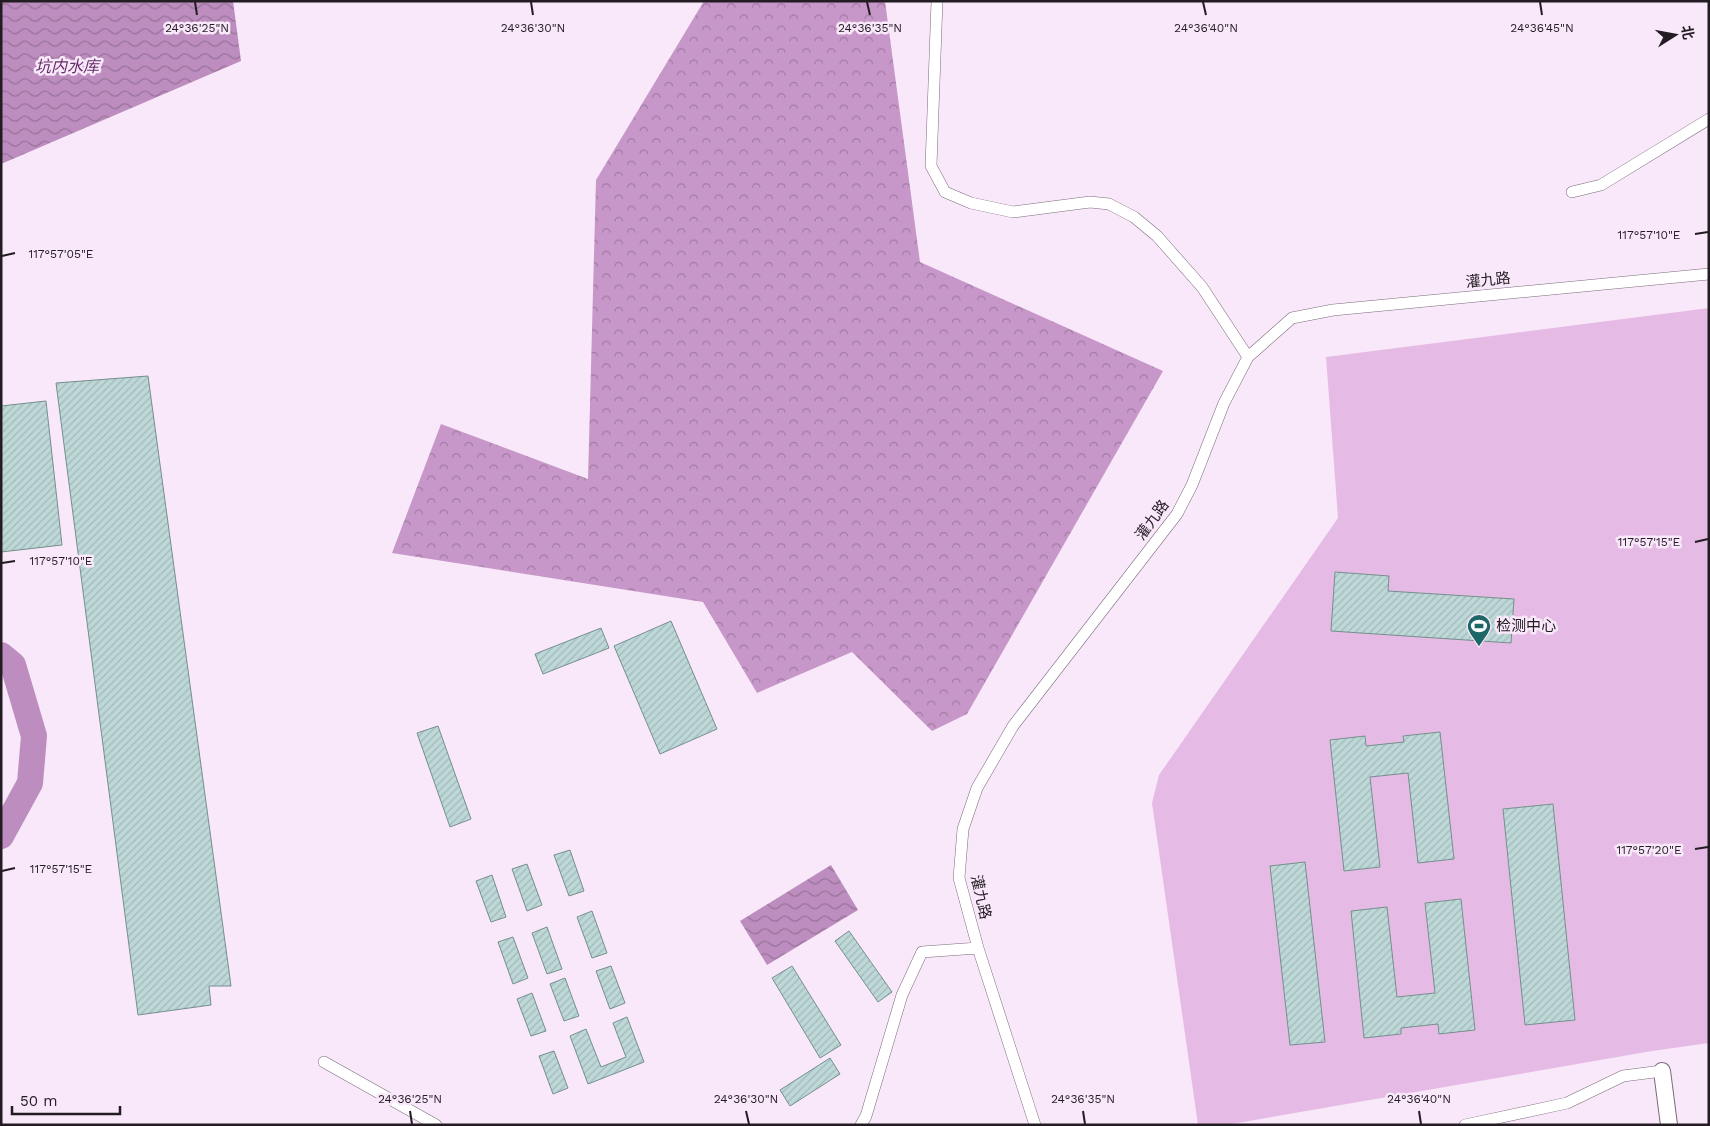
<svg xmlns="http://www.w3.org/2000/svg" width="1710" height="1126" viewBox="0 0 1710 1126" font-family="'Work Sans','Noto Sans SC',sans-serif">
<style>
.grass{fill:#e5bbe6}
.forest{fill:url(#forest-crowns)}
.water{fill:url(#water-waves)}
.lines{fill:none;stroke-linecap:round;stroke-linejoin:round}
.river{stroke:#bc8dbe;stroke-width:26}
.building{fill:url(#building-hatch);stroke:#758f8d}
.street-casing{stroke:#7a6c7b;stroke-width:12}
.secondary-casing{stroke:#7a6c7b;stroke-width:18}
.street{stroke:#fff;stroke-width:11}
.secondary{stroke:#fff;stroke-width:16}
.ticks{fill:none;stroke:#231d23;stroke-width:2}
.labels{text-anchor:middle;stroke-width:5;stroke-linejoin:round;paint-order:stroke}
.street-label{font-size:15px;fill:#231d23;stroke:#f9e8f9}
.poi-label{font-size:15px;fill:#231d23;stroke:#f9e8f9;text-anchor:start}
.water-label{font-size:16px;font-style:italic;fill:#642b68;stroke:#f9e8f9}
.ticks-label{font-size:12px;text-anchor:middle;fill:#231d23;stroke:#f9e8f9;stroke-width:5;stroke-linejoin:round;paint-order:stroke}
</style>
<defs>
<pattern id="forest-crowns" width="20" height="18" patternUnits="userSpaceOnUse" patternTransform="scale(1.25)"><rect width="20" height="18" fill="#c797c9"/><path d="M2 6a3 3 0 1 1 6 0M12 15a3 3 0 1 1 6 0" fill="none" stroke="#a17ba3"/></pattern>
<pattern id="water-waves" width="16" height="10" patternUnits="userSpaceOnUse" patternTransform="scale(1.25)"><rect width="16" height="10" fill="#bc8dbe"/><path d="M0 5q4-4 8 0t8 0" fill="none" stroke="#98739a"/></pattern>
<pattern id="building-hatch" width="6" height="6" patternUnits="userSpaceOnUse" patternTransform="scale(1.25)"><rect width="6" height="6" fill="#bdd8d7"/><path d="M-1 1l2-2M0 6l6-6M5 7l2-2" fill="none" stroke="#a2b9b8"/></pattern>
</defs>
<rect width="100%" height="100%" fill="#f9e8f9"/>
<path class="grass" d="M1709,308v735l-57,8 -426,74h-28l-46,-322 7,-28 179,-257 -12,-161z"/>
<path class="forest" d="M704,1h181l35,261 243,109 -196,343 -35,17 -80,-79 -95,41 -54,-91 -311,-49 49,-129 147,55 8,-299z"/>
<path class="water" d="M1,1h232l8,60 -240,103z
M831,865l27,45 -91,55 -27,-44z"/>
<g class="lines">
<path class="river" d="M1,655l12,10 21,71 -4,47 -29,53"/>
</g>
<path class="building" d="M148,376l83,610h-22l2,19 -73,10 -82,-632z
M46,401l16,144 -61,7v-146z
M1335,572l54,4 -1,15 126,8 -3,44 -180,-12z
M671,621l46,108 -57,25 -46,-108z
M601,628l8,20 -66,26 -8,-20z
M438,726l33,93 -21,8 -33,-94z
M1440,732l14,127 -36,4 -10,-90 -38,4 10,90 -36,4 -14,-131 35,-4 1,10 38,-4 -1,-6z
M1553,804l22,216 -50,5 -22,-216z
M570,850l14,41 -15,5 -15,-41z
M1305,862l20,180 -35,3 -20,-179z
M527,864l15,41 -15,6 -15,-42z
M492,875l14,42 -15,5 -15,-41z
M1461,899l14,131 -36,4 -1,-10 -37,4v6l-37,4 -13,-127 36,-4 10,90 38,-4 -10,-90z
M592,911l15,42 -15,5 -15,-41z
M547,927l15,42 -15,5 -15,-41z
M849,931l43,61 -14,10 -43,-61z
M513,937l15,41 -15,6 -15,-42z
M611,966l14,37 -15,6 -14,-38z
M792,966l49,79 -21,13 -48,-80z
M565,978l14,38 -15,5 -14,-37z
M532,993l14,38 -15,5 -14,-37z
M627,1017l17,45 -56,22 -18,-48 16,-7 15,38 25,-10 -13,-34z
M554,1051l14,37 -15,6 -14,-38z
M830,1058l10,16 -50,32 -10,-16z"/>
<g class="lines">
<g class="street-casing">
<path id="street" d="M937,1l-6,165 14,26 26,11 42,9 77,-10 19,2 25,13 23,19 45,51 46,70
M1572,192l29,-7 108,-66
M324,1062l112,63
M861,1125l5,-9 36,-121 20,-43 56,-4
M1035,1125l-57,-177 -19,-70 4,-49 14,-41 36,-62 164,-212 15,-29 32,-82 24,-46 44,-39 41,-8 376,-36
M1465,1125l102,-22 56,-27 39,-5"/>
</g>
<g class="secondary-casing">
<path id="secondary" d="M1662,1071l7,54"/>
</g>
<use href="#street" class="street"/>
<use href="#secondary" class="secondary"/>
</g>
<path class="ticks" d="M195,2l2,13M531,2l2,13M867,2l3,13M1203,2l3,13M1540,2l2,13M1695,234l13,-2M2,256l13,-3M1695,542l13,-3M2,563l13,-2M1695,849l13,-2M2,871l13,-3M410,1111l2,13M746,1111l3,13M1083,1111l2,13M1419,1111l2,13"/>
<defs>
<g id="stadium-pin" transform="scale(1.25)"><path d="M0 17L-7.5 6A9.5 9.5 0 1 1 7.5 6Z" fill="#1c6866" stroke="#f9e8f9"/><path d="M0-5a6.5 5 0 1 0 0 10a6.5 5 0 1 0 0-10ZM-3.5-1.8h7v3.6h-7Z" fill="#fff"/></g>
</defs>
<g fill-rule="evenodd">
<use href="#stadium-pin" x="1479" y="626"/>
</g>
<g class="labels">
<g class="street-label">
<text transform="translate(1488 280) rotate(-6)" y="5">灌九路</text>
<text transform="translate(1152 520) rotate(-54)" y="5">灌九路</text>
<text transform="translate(981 897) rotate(77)" y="5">灌九路</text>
</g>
<g class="poi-label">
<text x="1496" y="631">检测中心</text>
</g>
<g class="water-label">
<text x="67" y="72">坑内水库</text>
</g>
</g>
<g class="ticks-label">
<text x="197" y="32">24°36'25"N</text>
<text x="533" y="32">24°36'30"N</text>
<text x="870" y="32">24°36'35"N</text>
<text x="1206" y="32">24°36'40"N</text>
<text x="1542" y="32">24°36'45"N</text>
<text x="1649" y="239">117°57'10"E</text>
<text x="61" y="258">117°57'05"E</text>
<text x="1649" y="546">117°57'15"E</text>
<text x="61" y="565">117°57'10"E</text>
<text x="1649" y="854">117°57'20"E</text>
<text x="61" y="873">117°57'15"E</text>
<text x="410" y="1103">24°36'25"N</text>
<text x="746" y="1103">24°36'30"N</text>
<text x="1083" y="1103">24°36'35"N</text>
<text x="1419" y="1103">24°36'40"N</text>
</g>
<rect width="1710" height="1126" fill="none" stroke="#231d23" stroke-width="5"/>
<g transform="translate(1675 35) rotate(79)" stroke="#f9e8f9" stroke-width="4" paint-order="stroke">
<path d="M0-4L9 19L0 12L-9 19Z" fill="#231d23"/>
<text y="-8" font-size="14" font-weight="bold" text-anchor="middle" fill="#231d23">北</text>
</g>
<path d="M12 1106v8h108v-8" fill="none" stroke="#231d23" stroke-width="2.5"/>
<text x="20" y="1106" font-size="15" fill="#231d23" stroke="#f9e8f9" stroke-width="4" paint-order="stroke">50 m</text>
</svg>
